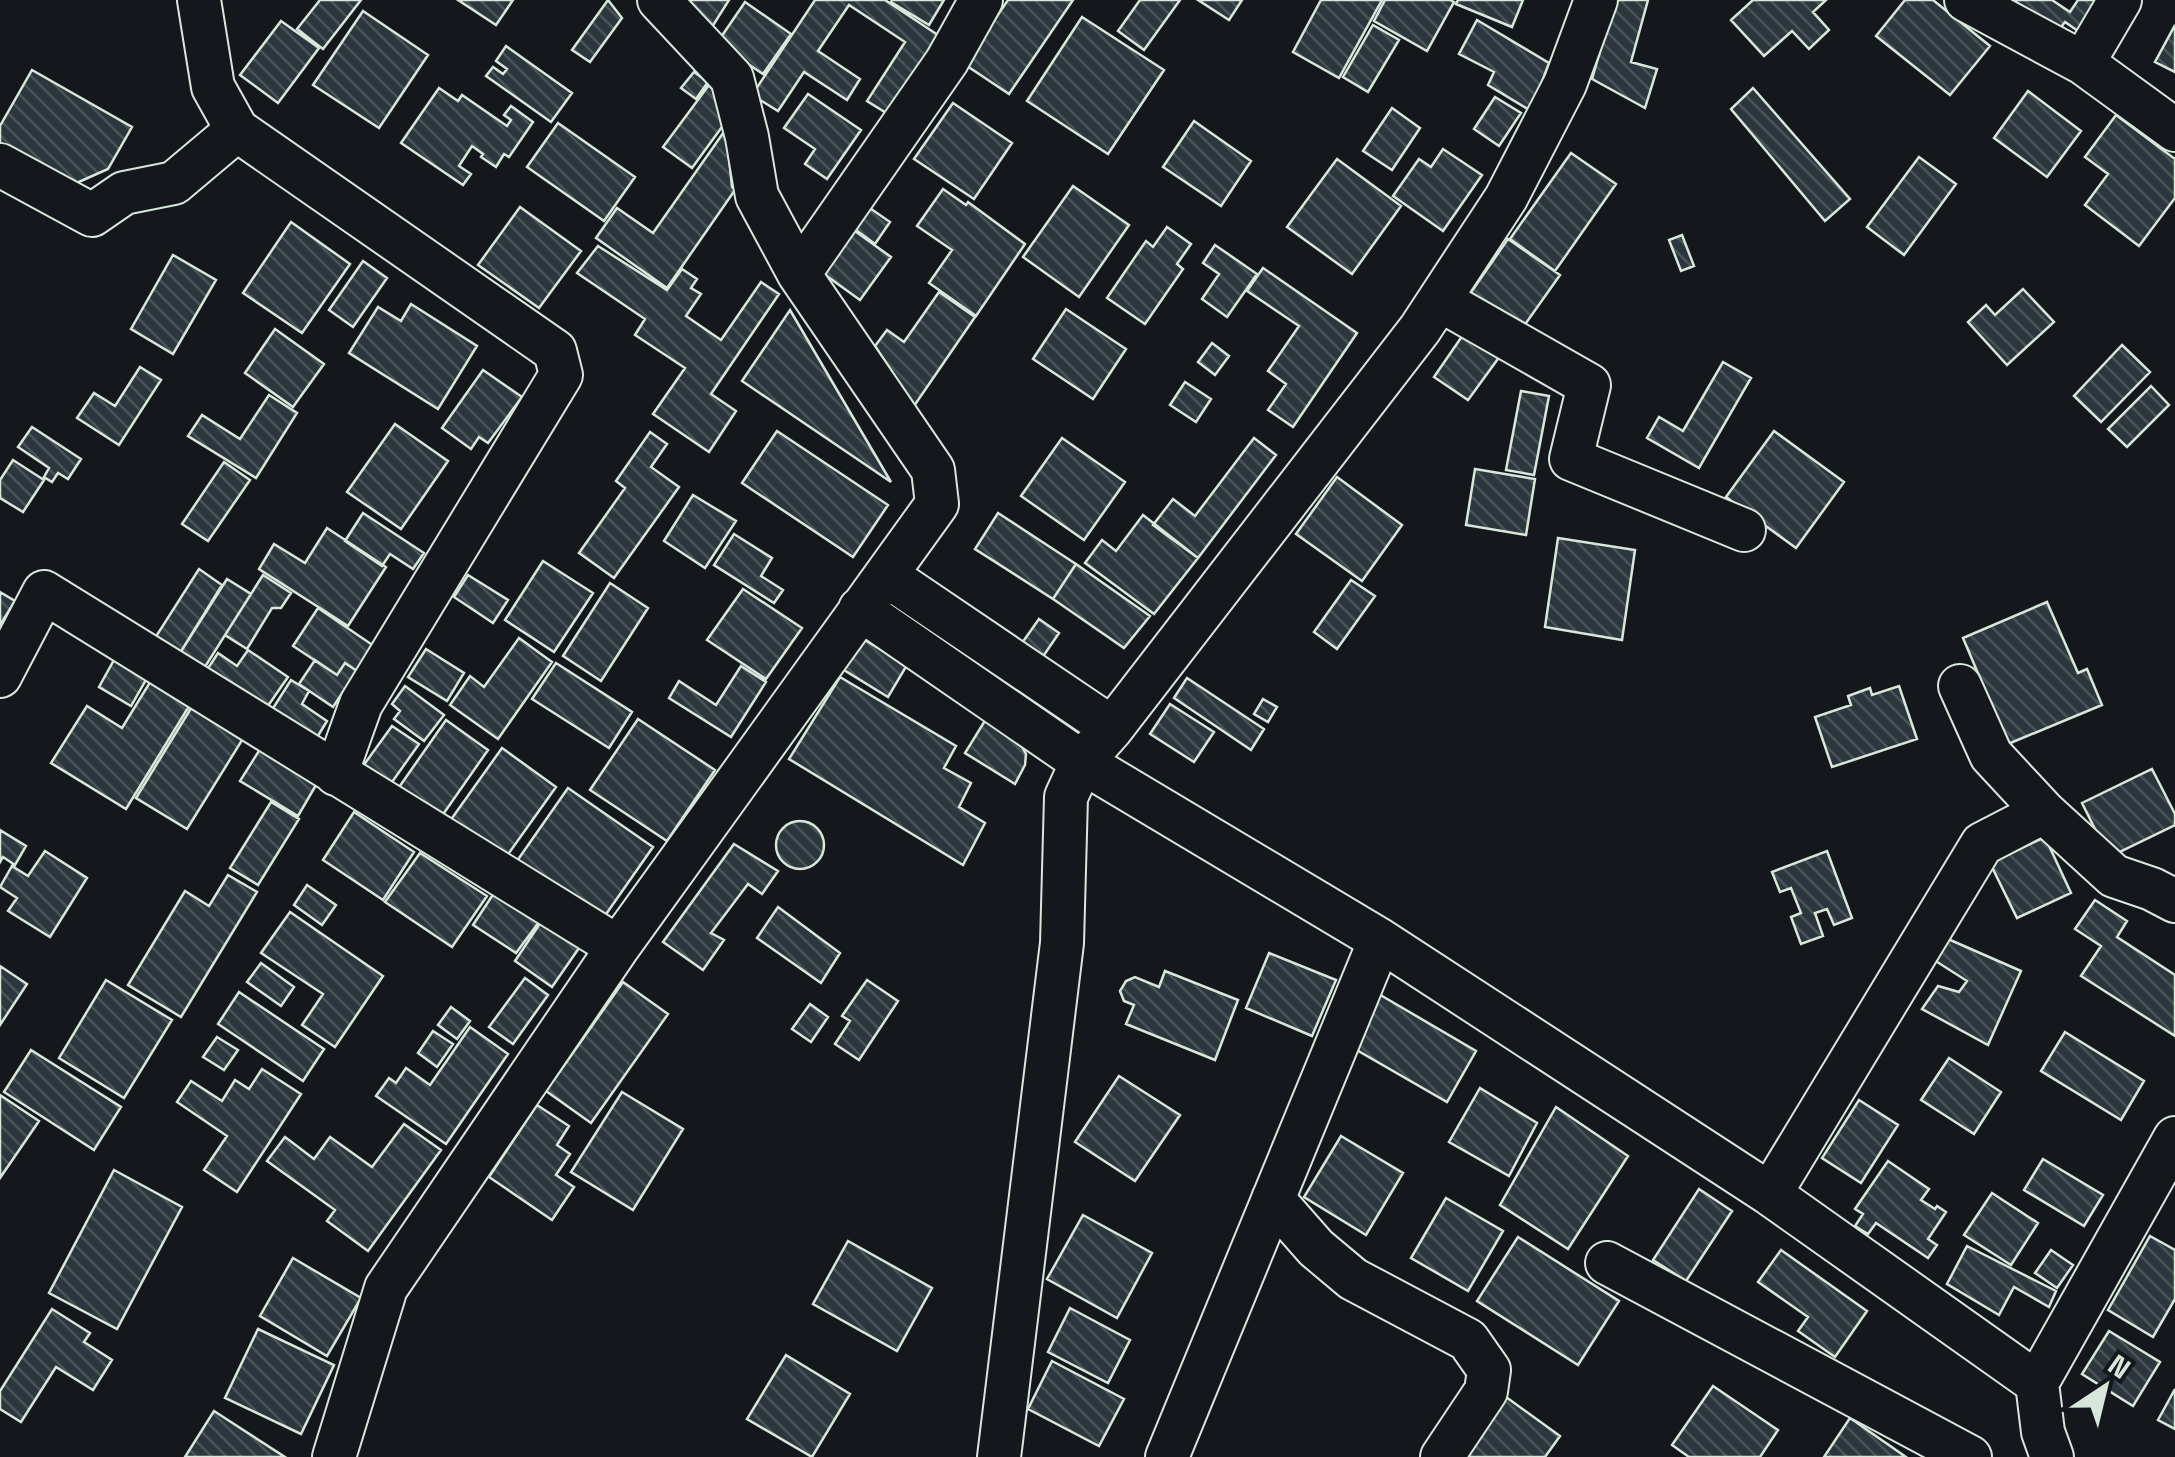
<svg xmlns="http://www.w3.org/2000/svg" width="2175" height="1457" viewBox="0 0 2175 1457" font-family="'Space Grotesk',sans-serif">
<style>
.building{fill:url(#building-back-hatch);stroke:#d8e6dc;stroke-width:2.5}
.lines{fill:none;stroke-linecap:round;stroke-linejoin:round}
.minor-casing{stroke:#d8e6dc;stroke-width:46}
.minor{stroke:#14181c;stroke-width:42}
</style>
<defs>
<pattern id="building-back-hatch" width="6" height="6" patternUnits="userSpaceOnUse" patternTransform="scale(2.5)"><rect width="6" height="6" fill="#2c363c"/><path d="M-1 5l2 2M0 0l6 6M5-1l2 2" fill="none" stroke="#4a5358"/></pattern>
</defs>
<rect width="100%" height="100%" fill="#14181c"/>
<path class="building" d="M320,0h41l-38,49 -26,-20z
M458,0h55l-17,25z
M608,0l14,18 -32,44 -18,-12z
M683,0h46l-22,35z
M815,0h70l53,35 -50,79 -21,-13 38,-59 -56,-37 -31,46 42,28 -13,21 -43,-28 -26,39 -26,-16z
M892,0h52l-15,25 -38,-23z
M1008,0h65l-64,94 -45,-30z
M1140,0h40l-36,50 -26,-19z
M1198,0h44l-13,20z
M1321,0h61l-43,78 -46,-26z
M1385,0h65l4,2 -27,49 -53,-30z
M1458,0h65l-11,27 -56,-23z
M1615,0h33l-17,62 26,7 -12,39 -53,-29z
M1753,0h73l-13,12 16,18 -20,19 -17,-18 -28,25 -33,-36z
M1905,0h28l57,46 -40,49 -74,-59z
M2013,0h39l18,12 8,-12h21l-21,31 -13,-9 -7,9z
M745,2l46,32 -28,40 -46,-31z
M363,11l65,44 -49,73 -66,-43z
M1082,17l82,53 -56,84 -81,-53z
M1477,20l72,43 -18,48 -43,-26 6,-13 -35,-18z
M281,21l38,27 -41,55 -38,-28z
M1373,25l26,15 -31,52 -25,-15z
M2175,25v47l-20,-10z
M506,46l66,47 -21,29 -65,-46 7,-9 10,7 4,-5 -11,-8z
M32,70l100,57 -24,42 -45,20 -63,-36v-27z
M694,72l14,10 -12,17 -15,-11z
M709,85l10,12 8,23 -35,48 -29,-21z
M439,88l19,13 4,-6 45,31 4,-6 -7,-5 7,-9 22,16 -24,35 -5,-3 -8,13 -15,-10 2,-3 -11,-8 -13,20 12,8 -8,11 -62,-42z
M1753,88l97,111 -25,22 -94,-112z
M2028,91l53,40 -34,46 -53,-39z
M808,94l53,36 -34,49 -22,-15 10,-15 -31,-21z
M1495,97l26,16 -22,33 -25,-17z
M953,103l59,40 -38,56 -60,-40z
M1392,108l28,20 -28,42 -29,-19z
M2116,115l59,44v39l-36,48 -54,-41 23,-31 -23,-17z
M1194,121l57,40 -30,45 -58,-39z
M558,123l77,54 -31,44 -77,-54z
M726,129l6,58 3,3 -68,98 -71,-50 21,-30 36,25z
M1443,149l39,26 -39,56 -50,-35 26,-37 12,8z
M1571,153l45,31 -61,87 -45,-32z
M1919,157l37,27 -52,71 -37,-28z
M1337,159l64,47 -49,68 -65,-47z
M1073,186l56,39 -50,72 -56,-40z
M943,189l23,16 2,-3 57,42 -49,72 -47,-33 23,-33 -35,-24z
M864,204l26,18 -15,22 -26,-19z
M520,207l61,44 -42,57 -61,-43z
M291,222l59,42 -48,69 -59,-40z
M848,226l43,31 -31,43 -43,-31z
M1167,227l24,17 -14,20 6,5 -38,55 -38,-26 39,-57 7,6z
M1682,235l12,31 -13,5 -12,-31z
M1508,239l52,36 -41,58 -52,-35z
M1215,245l42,29 -30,43 -25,-18 17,-25 -16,-11z
M598,246l69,44 15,-21 15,10 -6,9 10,6 -15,22 35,24 40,-58 18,12 -68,100 25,17 -27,41 -56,-38 32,-46 -50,-33 10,-16 -68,-46z
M173,255l43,25 -43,74 -42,-25z
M363,261l24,17 -34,49 -24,-17z
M1263,268l94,65 -64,94 -25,-17 18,-26 -18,-13 31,-45 -52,-35z
M2023,289l31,33 -47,43 -39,-43 18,-17 9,10z
M939,292l36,25 -61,89 -39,-60 12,-16 17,12z
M411,304l66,42 -39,63 -89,-56 29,-46 23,14z
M1066,309l60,40 -33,50 -60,-40z
M790,310l101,172 -149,-101z
M275,329l49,35 -31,43 -48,-34z
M1465,332l35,24 -32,44 -34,-23z
M1212,343l17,13 -14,19 -17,-13z
M2122,345l28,27 -49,50 -27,-26z
M1723,362l28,16 -52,90 -52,-30 12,-21 24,14z
M140,367l21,13 -42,65 -42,-27 17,-25 21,13z
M483,370l39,27 -34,46 -9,-6 -8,12 -29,-21z
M1185,382l26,17 -15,23 -26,-17z
M2151,386l18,19 -42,42 -19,-18z
M1521,391l28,5 -15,79 -28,-5z
M269,395l28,18 -41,65 -68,-42 14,-21 38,24z
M395,424l53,37 -47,68 -54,-37z
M32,427l49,32 -13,20 -10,-6 -6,9 -8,-5 5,-9 -31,-21z
M777,431l111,74 -35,52 -111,-74z
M1774,431l70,51 -48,66 -70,-51z
M650,432l17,12 -16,23 28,20 -65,91 -35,-25 46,-65 -9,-7z
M1062,438l63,44 -41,58 -63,-44z
M1254,438l22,17 -78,103 -45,-33 20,-26 22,17z
M13,460l31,20 -21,32 -23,-14v-18z
M224,462l26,18 -42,61 -26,-17z
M1475,469l60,10 -9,56 -60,-10z
M1337,477l65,48 -40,56 -66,-47z
M693,495l43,26 -31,47 -41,-27z
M363,513l61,40 -11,16 -23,-15 -8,12 -37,-25z
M998,513l78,51 -23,35 -78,-50z
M1143,515l55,43 -44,56 -69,-51 17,-23 14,11z
M327,528l59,39 -38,59 -89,-57 15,-25 31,19z
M734,534l38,24 -11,18 22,14 -9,13 -60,-38z
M1558,538l77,12 -13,90 -77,-13z
M543,561l50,32 -39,59 -49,-32z
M1076,564l74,52 -26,32 -71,-49z
M199,569l23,16 -42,68 -25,-15z
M263,575l28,18 -10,15h-9l-25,41 -22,-14z
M468,575l40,25 -15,23 -39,-26z
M227,579l24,15 -48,76 -23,-17z
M1351,580l24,16 -38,53 -23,-17z
M610,583l38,25 -47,73 -38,-25z
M743,589l59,39 -36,51 -59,-39z
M0,592l15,9 -15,24z
M2047,602l31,71 9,-4 15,36 -94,39 -45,-106z
M318,608l56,38 -17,25 -12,-8 -8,12 -44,-29z
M1039,619l20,14 -17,25 -20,-15z
M519,638l33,24 -54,77 -48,-34 20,-29 14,11z
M863,639l44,26 -19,32 -44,-27z
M426,649l38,24 -17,28 -39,-24z
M248,650l40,27 -25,36 -58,-40 13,-20 19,13z
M114,660l33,18 -16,28 -32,-19z
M315,660l22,15 8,-12 12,8 -24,36 -34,-23z
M556,663l76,49 -23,36 -77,-49z
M741,666l25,16 -35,55 -62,-39 10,-17 37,24z
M840,677l116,69 -12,22 27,15 -12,24 26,16 -22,42 -174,-106z
M1187,678l77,51 -13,21 -77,-52z
M152,679l39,24 -65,106 -75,-46 36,-57 35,22z
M291,680l18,11 -7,13 25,17 -14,23 -45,-28z
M405,686l39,29 -20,26 -30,-22 6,-8 -8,-7z
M1899,686l18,53 -85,28 -17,-50 36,-12 -3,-9 22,-8 2,7z
M1263,699l14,8 -9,15 -14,-8z
M1170,704l44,28 -20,30 -44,-28z
M193,705l51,32 -57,92 -51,-31z
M638,719l77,51 -48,71 -77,-51z
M986,719l32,21 8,14 -1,11 -10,19 -50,-31z
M446,720l42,30 -51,73 -42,-30z
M392,726l27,18 -34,48 -27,-19z
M262,746l57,34 -21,36 -58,-35z
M502,748l54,39 -57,80 -54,-39z
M2152,769l23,45v11l-66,32 -27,-54z
M568,788l85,59 -58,83 -85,-59z
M271,802l28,17 -41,66 -28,-17z
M354,812l60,40 -31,48 -60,-40z
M776 845a24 24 0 1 1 48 0a24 24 0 1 1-48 0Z
M0,830l26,16 -11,19 -12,-8 -3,5z
M2045,837l26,56 -54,25 -27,-55z
M734,844l44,27 -16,23 -14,-10 -37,49 13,7 -21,30 -40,-28z
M45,851l42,27 -37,59 -42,-26 9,-13 -17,-11 12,-21 16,10z
M1827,851l25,67 -18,7 -7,-16 -12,4 8,23 -22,8 -10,-27 10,-4 -10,-25 -11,4 -8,-20z
M420,853l67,43 -35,51 -67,-45z
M228,875l29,17 -76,125 -53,-32 57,-94 24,15z
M307,885l29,20 -14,20 -28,-20z
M494,893l45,29 -23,31 -43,-28z
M2095,900l32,21 -10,16 58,38v61l-94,-60 20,-30 -26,-17z
M778,907l62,46 -19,30 -64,-45z
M290,912l93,64 -48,71 -33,-22 21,-31 -62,-41z
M541,922l38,26 -27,39 -37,-26z
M1948,939l73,32 -33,74 -66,-36 16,-23 21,6 8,-11 -33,-21z
M1269,953l67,27 -24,56 -66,-28z
M261,963l33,24 -13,19 -34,-24z
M0,966l27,18 -27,41z
M1165,971l73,29 -23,60 -89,-36 8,-19 -10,-4 -4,-10 6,-10 9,-4 24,10z
M525,978l23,17 -35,49 -24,-17z
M106,980l66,40 -48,78 -65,-40z
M867,980l31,21 -39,59 -24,-16 15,-23 -8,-5z
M623,982l45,32 -77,109 -45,-32z
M239,992l85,57 -21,32 -85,-57z
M1377,993l99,58 -29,51 -99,-57z
M810,1004l18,13 -17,25 -19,-13z
M451,1007l19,14 -13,18 -19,-14z
M470,1027l38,27 -62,90 -70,-48 13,-18 7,5 10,-15 24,17z
M433,1031l20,13 -16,23 -19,-14z
M2065,1032l79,49 -23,39 -80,-49z
M217,1037l21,13 -14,20 -21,-13z
M31,1050l90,57 -27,43 -90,-58z
M1949,1058l52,34 -27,42 -53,-34z
M262,1069l39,25 -64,98 -33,-22 23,-34 -50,-34 14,-21 31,20 13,-21 14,9z
M1119,1076l61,39 -45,66 -60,-39z
M1480,1088l57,35 -28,53 -60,-34z
M622,1092l61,37 -50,81 -62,-38z
M0,1095l39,26 -39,57z
M1859,1100l39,25 -37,58 -39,-25z
M537,1105l32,21 -12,19 13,9 -14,21 18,12 -22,33 -63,-43z
M1556,1107l72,49 -60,93 -68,-44z
M404,1124l37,26 -73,101 -41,-30 8,-11 -68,-49 18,-24 29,22 16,-22 42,30z
M1341,1136l62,37 -37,62 -62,-38z
M2043,1159l60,36 -19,31 -60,-36z
M1888,1161l41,28 -8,11 14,9 2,-3 9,6 -18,27 9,6 -9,13 -52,-35 -8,11 -13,-8 8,-12 -8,-5z
M114,1170l68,37 -65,122 -68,-36z
M1699,1189l33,22 -46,70 -33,-21z
M1992,1193l46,30 -27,42 -47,-30z
M1446,1198l57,33 -35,60 -57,-33z
M1083,1215l69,38 -35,65 -70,-39z
M2150,1236l25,14v49l-22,38 -45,-27z
M1518,1237l101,64 -41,64 -101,-64z
M848,1241l84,47 -35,63 -84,-47z
M1967,1246l89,45 -7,16 -35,-20 -15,28 -52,-31z
M1781,1250l86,61 -32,46 -37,-26 10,-14 -50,-35z
M2051,1250l22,15 -16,23 -22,-15z
M293,1258l68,40 -34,58 -67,-40z
M1070,1308l60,32 -22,43 -60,-31z
M52,1309l38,24 -6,9 28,18 -19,30 -37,-23 -35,55 -21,-13v-18z
M258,1329l76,36 -33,69 -76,-36z
M2109,1331l51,31 -27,44 -51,-32z
M786,1355l64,39 -38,63 -65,-38z
M1052,1361l72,38 -25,47 -71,-37z
M1713,1386l65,44 -18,27h-71l-17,-12z
M2175,1389v40l-17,-9z
M1506,1397l54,39 -15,21h-81z
M214,1411l71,46h-100z
M1850,1418l56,39h-82z"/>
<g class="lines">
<g class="minor-casing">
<path id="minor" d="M199,0l14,87 24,43 318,221 6,24 -200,329 -25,70
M1966,0l117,63 92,67
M2083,63l37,-63
M0,165l92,50 32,-22 50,-10 63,-53
M799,274l148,-213 34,-61
M1440,300l149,85 -18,74 173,71
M886,575l226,153
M860,609l222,153 298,178 390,254 267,189 6,49 9,25
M0,676l44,-84 574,355
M1960,686l31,69 53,57 70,64 38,13 23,12
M1770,1194l212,-350 62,-32
M1273,1199l43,49 37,31 115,61 21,30 -3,21 -44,66
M1607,1263l363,194
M2037,1383l138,-245
M334,1457l52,-169 232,-341 319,-443 -4,-34 -134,-196 -42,-78 -10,-59 -15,-59 -73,-78
M999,1457l63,-514 4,-146 16,-35 30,-34 308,-399 86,-131 59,-114 31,-84
M1167,1457l213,-517"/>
</g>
<use href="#minor" class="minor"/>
</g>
<g transform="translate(2105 1387) rotate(35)" stroke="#14181c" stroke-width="8" paint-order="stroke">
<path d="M0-8L18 38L0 25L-18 38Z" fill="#d8e6dc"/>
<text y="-15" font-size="28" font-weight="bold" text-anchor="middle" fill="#d8e6dc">N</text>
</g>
</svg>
